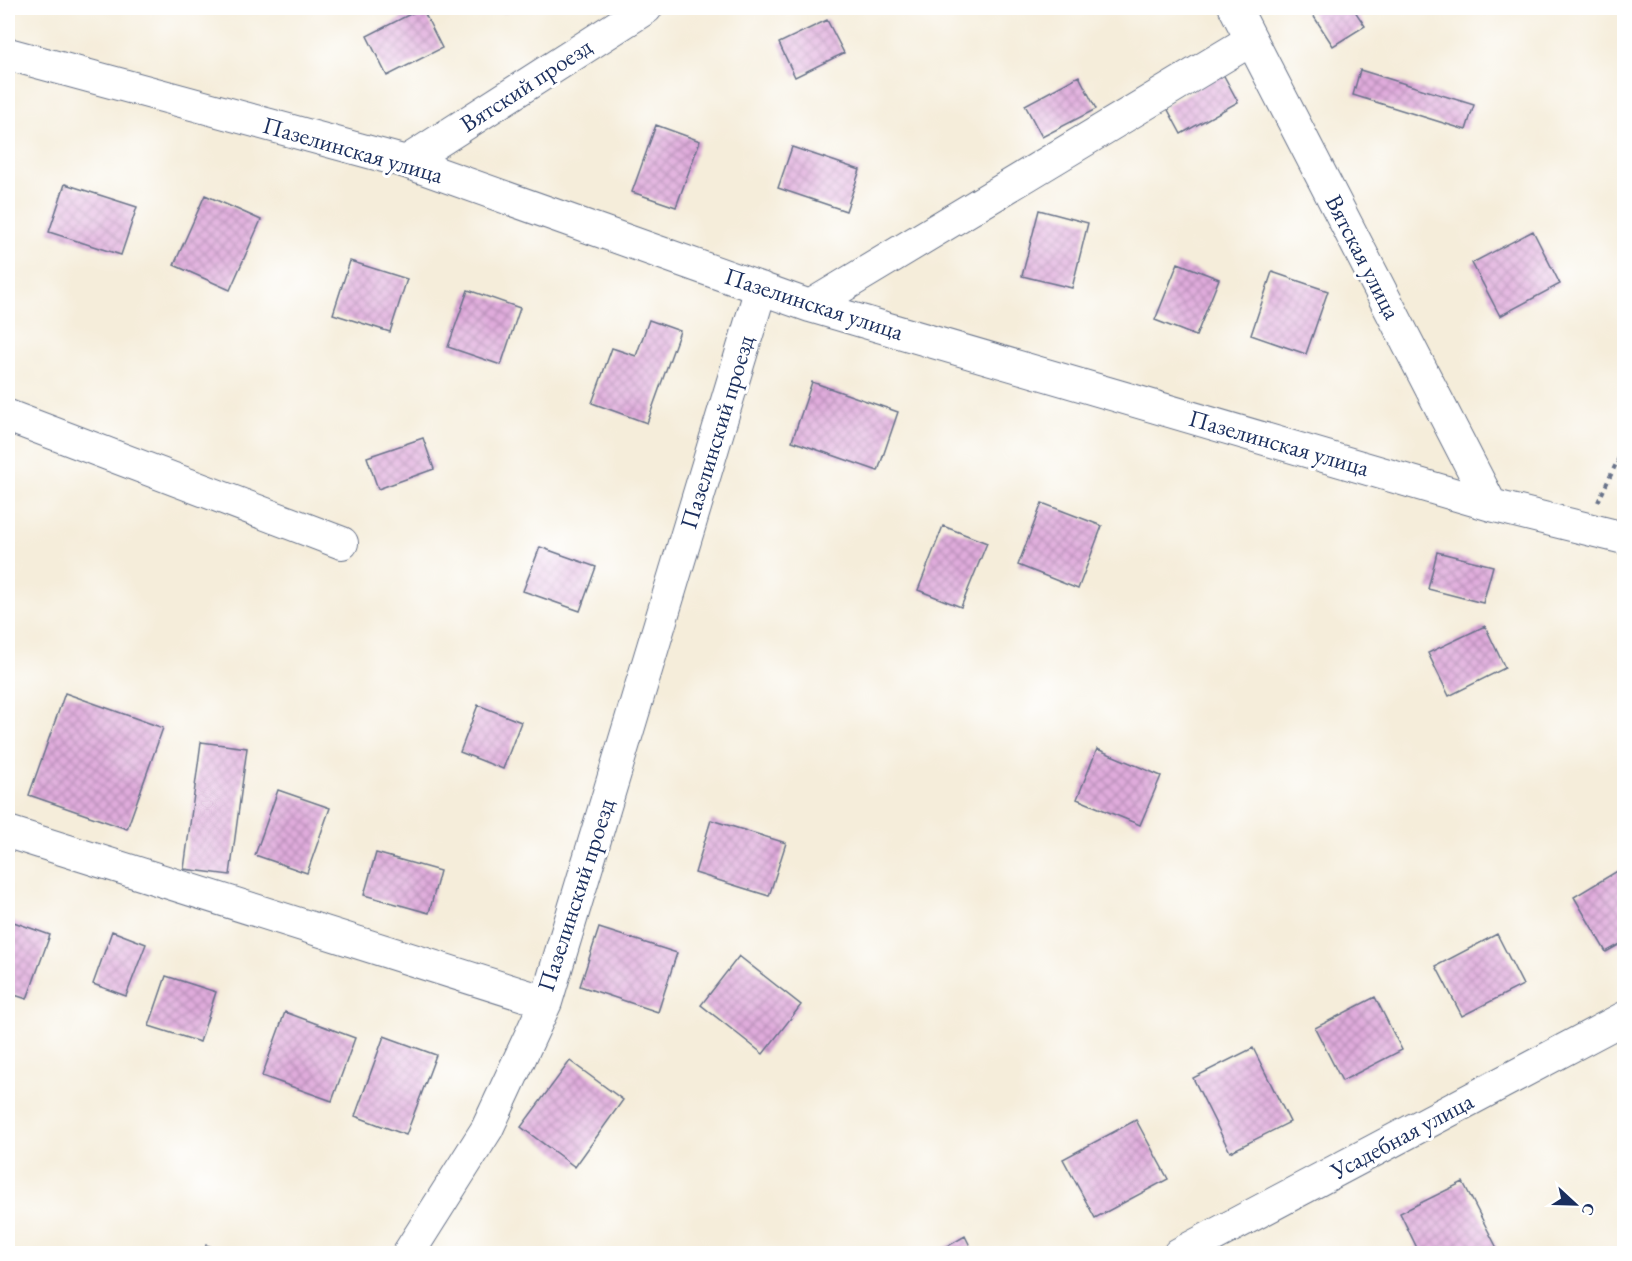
<svg xmlns="http://www.w3.org/2000/svg" width="1632" height="1261" viewBox="0 0 1632 1261" font-family="'EB Garamond',serif">
<style>
.building{fill:url(#building-cross-hatch)}
.lines{fill:none;stroke-linecap:round;stroke-linejoin:round}
.minor-casing{stroke:#677289;stroke-width:34}
.path{stroke:#677289;stroke-width:4;stroke-dasharray:4.5 4.5;stroke-linecap:butt}
.minor{stroke:#fff;stroke-width:32}
.labels{text-anchor:middle;stroke-width:6;stroke-linejoin:round;paint-order:stroke}
.street-label{font-size:24px;fill:#1b2f5e;stroke:#fff}
</style>
<defs>
<pattern id="building-cross-hatch" width="8" height="8" patternUnits="userSpaceOnUse" patternTransform="scale(1.5)"><rect width="8" height="8" fill="#e0acdc"/><path d="M0 0l8 8M0 8l8-8" fill="none" stroke="#b58cb6"/></pattern>
</defs>
<rect width="100%" height="100%" fill="#fff"/>
<filter id="ink" filterUnits="userSpaceOnUse"><feTurbulence type="fractalNoise" baseFrequency=".0167" numOctaves="2"/><feDisplacementMap in="SourceGraphic" scale="12" xChannelSelector="R" yChannelSelector="G"/><feConvolveMatrix kernelMatrix="1 2 1 2 8 2 1 2 1" color-interpolation-filters="sRGB"/></filter>
<filter id="wash" filterUnits="userSpaceOnUse"><feTurbulence type="fractalNoise" baseFrequency=".008" numOctaves="4" result="noise"/><feDisplacementMap in="SourceGraphic" scale="24" xChannelSelector="R" yChannelSelector="G"/><feGaussianBlur stdDeviation="1.35" result="paint"/><feColorMatrix in="noise" values="0 0 0 0 0 0 0 0 0 0 0 0 0 0 0 0 0 1.4 0 .05"/><feComposite in="paint" operator="in"/></filter>
<g filter="url(#wash)">
<rect width="100%" height="100%" fill="#f5edda"/>
<g id="blocks">
<path class="building" d="M422,8l20,40 -55,28 -20,-40z
M501,8h14l-11,5z
M1311,8h42l12,18 -32,20 -24,-37z
M827,20l17,33 -49,24 -16,-34z
M1360,70l114,35 -8,25 -113,-35z
M1223,74l15,28 -57,32 -15,-28z
M1079,76l17,33 -54,28 -17,-32z
M656,125l44,16 -24,66 -44,-15z
M792,147l68,23 -14,41 -68,-23z
M65,184l72,23 -16,48 -72,-23z
M205,195l56,25 -31,70 -56,-25z
M1039,210l49,13 -16,65 -50,-12z
M1533,231l27,53 -60,32 -28,-53z
M350,261l57,18 -17,53 -57,-18z
M1178,263l41,16 -23,57 -41,-16z
M1272,272l56,19 -22,63 -55,-19z
M468,290l52,18 -19,57 -53,-18z
M649,320l31,11 -33,92 -55,-20 20,-55 24,8z
M812,382l86,30 -20,59 -86,-30z
M423,438l11,31 -56,20 -11,-32z
M1042,503l60,23 -24,63 -60,-24z
M943,526l44,17 -26,64 -43,-17z
M540,547l56,20 -16,44 -57,-20z
M1437,552l56,14 -10,37 -55,-14z
M1485,626l20,42 -56,28 -21,-43z
M65,693l98,35 -36,101 -98,-34z
M478,705l43,17 -18,47 -43,-17z
M201,742l46,6 -17,127 -46,-6z
M1097,749l64,27 -21,49 -63,-26z
M278,790l52,18 -23,65 -52,-18z
M711,820l75,23 -17,53 -74,-23z
M376,853l64,18 -11,42 -65,-18z
M1624,867v75l-18,10 -32,-55z
M8,920l42,15 -23,64 -19,-6z
M599,928l78,25 -19,59 -78,-26z
M112,931l34,13 -20,52 -33,-12z
M1497,934l26,51 -61,31 -26,-50z
M739,956l62,49 -38,49 -62,-49z
M166,976l50,16 -16,50 -51,-16z
M1375,997l27,53 -60,31 -27,-53z
M285,1012l70,26 -23,63 -70,-25z
M384,1036l52,19 -30,80 -51,-19z
M1253,1048l37,74 -60,30 -37,-74z
M570,1061l53,39 -48,67 -54,-40z
M1136,1120l32,59 -73,39 -32,-59z
M1463,1182l37,72h-80l-20,-41z
M965,1236l9,18h-40z
M206,1245l26,8v1h-28z"/>
</g>
</g>
<g filter="url(#ink)">
<use href="#blocks" fill-opacity="0" stroke="#677289" stroke-width="1.5"/>
<g class="lines">
<g class="minor-casing">
<path id="minor" d="M1235,8l256,497
M8,54l398,108 404,144 681,199 133,33
M406,162l240,-154
M810,306l441,-266
M8,416l334,127
M8,832l538,170
M408,1254l79,-125 59,-127 215,-714
M1179,1254l445,-236"/>
</g>
<path class="path" d="M1616,8l8,14
M1617,461l7,3
M1598,502l26,-55"/>
<use href="#minor" class="minor"/>
</g>
</g>
<g class="labels">
<g class="street-label">
<text transform="translate(526 85) rotate(-33)" y="8">Вятский проезд</text>
<text transform="translate(353 150) rotate(16)" y="8">Пазелинская улица</text>
<text transform="translate(1363 257) rotate(63)" y="8">Вятская улица</text>
<text transform="translate(814 304) rotate(18)" y="8">Пазелинская улица</text>
<text transform="translate(717 432) rotate(-73)" y="8">Пазелинский проезд</text>
<text transform="translate(1279 443) rotate(16)" y="8">Пазелинская улица</text>
<text transform="translate(576 895) rotate(-72)" y="8">Пазелинский проезд</text>
<text transform="translate(1402 1136) rotate(-28)" y="8">Усадебная улица</text>
</g>
</g>
<rect width="1632" height="1261" fill="none" stroke="#fff" stroke-width="30"/>
<g transform="translate(1575 1204) rotate(112)" stroke="#ffffff" stroke-width="4.5" paint-order="stroke">
<path d="M0-4.5L10 22L0 15L-10 22Z" fill="#1b2f5e"/>
<text y="-9" font-size="16" font-weight="bold" text-anchor="middle" fill="#1b2f5e">С</text>
</g>
</svg>
